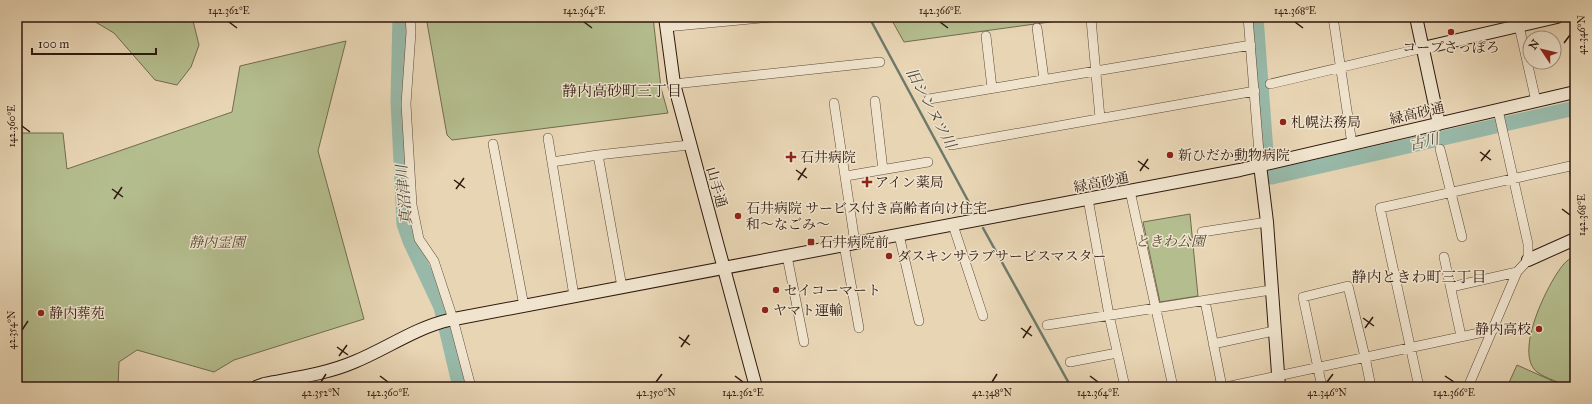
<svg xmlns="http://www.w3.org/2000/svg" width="1592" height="404" viewBox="0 0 1592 404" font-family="'IM FELL Great Primer','Noto Serif JP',serif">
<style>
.green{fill:#b4bd8e;stroke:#726b4e}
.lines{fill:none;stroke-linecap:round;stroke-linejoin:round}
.stream{stroke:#6e796b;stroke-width:2.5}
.river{stroke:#98b9a9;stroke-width:15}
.street-casing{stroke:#5d4838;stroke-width:10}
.secondary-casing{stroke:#2f190e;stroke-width:14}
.street{stroke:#f0e4ce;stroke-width:9}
.secondary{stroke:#f0e4ce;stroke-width:12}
.ticks{fill:none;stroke:#2f190e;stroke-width:1.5}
.poi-dot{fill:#8f2418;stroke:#f0e4ce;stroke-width:1.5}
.labels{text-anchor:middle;stroke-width:3;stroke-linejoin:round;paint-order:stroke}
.poi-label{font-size:14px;fill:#2f190e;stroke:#f0e4ce;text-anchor:start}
.street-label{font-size:14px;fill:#2f190e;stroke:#f0e4ce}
.park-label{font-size:14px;font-style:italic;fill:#574a34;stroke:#f0e4ce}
.neighbourhood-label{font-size:15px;fill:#2f190e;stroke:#f0e4ce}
.water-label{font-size:15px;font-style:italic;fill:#4e493c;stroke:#f0e4ce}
.neatline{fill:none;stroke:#2f190e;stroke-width:1.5}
.ticks-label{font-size:10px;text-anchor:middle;fill:#2f190e}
</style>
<rect width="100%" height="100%" fill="#e8d5b4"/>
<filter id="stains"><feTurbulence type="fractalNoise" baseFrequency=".005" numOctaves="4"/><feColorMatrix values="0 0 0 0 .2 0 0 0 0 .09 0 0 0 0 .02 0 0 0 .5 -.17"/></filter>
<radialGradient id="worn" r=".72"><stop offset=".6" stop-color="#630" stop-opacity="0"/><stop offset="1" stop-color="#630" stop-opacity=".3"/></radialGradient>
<path class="green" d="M87,17h105l7,28 -8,22 -14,18 -22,-5 -41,-47z
M426,17h227l8,71 7,25 -216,27 -5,-5z
M890,17h196l-182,25z
M346,41l-28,110 46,168 -130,41 -20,12 -77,-22 -18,12 -1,25h-101v-254h46l4,36 165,-57 8,-46z
M1190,214l8,82 -38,6 -17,-80z
M1575,255v132h-4c-10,-4 -26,-9 -34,-15 -24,-19 11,-89 26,-107 3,-4 8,-7 12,-10z
M1517,365l49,22h-59z"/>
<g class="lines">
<path class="stream" d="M869,17l104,193
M983,228l88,159"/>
<path class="river" d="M400,17l-2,84 6,123 6,17 31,66 19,80
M1256,17l10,135
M1272,177l303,-69"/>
<g class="street-casing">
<path id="street" d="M410,17l1,15 -5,72 6,101 7,34 15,22 19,58 18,68
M1248,17l12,148
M1333,17l19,127
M1091,19l9,99
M1519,26l17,75
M666,27l106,-10
M1037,28l7,51
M986,36l6,52
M674,84l206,-22
M1270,84l153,-36
M929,99l322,-54
M875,101l8,69
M834,103l21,140
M548,138l26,158
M493,144l31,162
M951,145l304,-54
M1440,149l22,88
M598,155l91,-10
M552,162l46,-7 24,132
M1573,165l2,10
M846,176l82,-14
M1130,191l43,196
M1088,199l21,116 16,72
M953,225l30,91
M1202,232l65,-10
M899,235l20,86
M844,245l15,83
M787,256l17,86
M1444,257l17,79
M1451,287l66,-15
M1205,301l17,86
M1047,325l224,-35
M1213,344l61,-13
M1070,362l47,-9
M1226,387l267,-57
M1322,387l-19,-90 45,-11 17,71 6,30
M1419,387l-39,-179 195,-43
M1468,387l49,-115 11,-12v-16l-30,-134"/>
</g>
<g class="secondary-casing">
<path id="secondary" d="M665,17l9,67 82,303
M1416,17l23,107
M1423,48l134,-31
M1260,165l7,57 12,165
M1528,260l47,-21
M256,387l8,-3c30,-6 62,-10 90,-22 32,-13 61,-34 95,-42l791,-150 335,-78"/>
</g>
<use href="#street" class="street"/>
<use href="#secondary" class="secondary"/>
</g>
<path class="ticks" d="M229,22l8,6M584,22l8,6M940,22l8,6M1295,22l8,6M1564,43l6,-8M22,126l8,6M1480,152l11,8M1138,161l11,8M1481,161l9,-11M796,170l11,8M1140,171l8,-12M454,180l11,8M798,180l8,-12M112,189l11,8M456,189l8,-11M114,199l8,-12M1562,209l8,6M1363,318l11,8M1021,328l11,8M1365,328l8,-11M22,330l6,-9M679,337l11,8M1023,338l8,-12M337,347l11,8M681,347l8,-12M339,356l8,-11M380,376l8,6M735,376l8,6M1090,376l8,6M1445,376l9,6M321,382l5,-8M656,382l6,-8M992,382l5,-8M1327,382l6,-8"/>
<g class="poi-dot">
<circle cx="1451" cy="32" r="4"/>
<circle cx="1283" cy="122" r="4"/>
<circle cx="1170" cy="155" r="4"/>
<path d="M789 151h4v4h4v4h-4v4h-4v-4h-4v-4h4z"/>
<path d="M865 176h4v4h4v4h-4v4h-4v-4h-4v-4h4z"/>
<circle cx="738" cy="216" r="4"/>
<rect x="807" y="238" width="8" height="8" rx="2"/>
<circle cx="889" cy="256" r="4"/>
<circle cx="776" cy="290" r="4"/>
<circle cx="765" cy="310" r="4"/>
<circle cx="41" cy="313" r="4"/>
<circle cx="1539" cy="329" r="4"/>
</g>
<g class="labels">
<g class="poi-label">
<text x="1451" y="52" text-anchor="middle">コープさっぽろ</text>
<text x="1291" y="127">札幌法務局</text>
<text x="1178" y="160">新ひだか動物病院</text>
<text x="800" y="162">石井病院</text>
<text x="875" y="187">アイン薬局</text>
<text x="746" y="213">石井病院 サービス付き高齢者向け住宅<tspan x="746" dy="16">和～なごみ～</tspan></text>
<text x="819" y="247">石井病院前</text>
<text x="897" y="261">ダスキンサラブサービスマスター</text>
<text x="784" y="295">セイコーマート</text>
<text x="773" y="315">ヤマト運輸</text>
<text x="49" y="318">静内葬苑</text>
<text x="1531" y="334" text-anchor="end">静内高校</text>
</g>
<g class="street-label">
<text transform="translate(1417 113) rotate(-13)" y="5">緑高砂通</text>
<text transform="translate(1101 182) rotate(-11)" y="5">緑高砂通</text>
<text transform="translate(717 187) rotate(74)" y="5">山手通</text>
</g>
<g class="park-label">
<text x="1170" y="246">ときわ公園</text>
<text x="217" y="247">静内霊園</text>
</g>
<g class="neighbourhood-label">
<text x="622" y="96">静内高砂町三丁目</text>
<text x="1419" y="282">静内ときわ町三丁目</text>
</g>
<g class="water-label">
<text transform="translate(931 108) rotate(62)" y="5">旧シンヌツ川</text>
<text transform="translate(1424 142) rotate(-13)" y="5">古川</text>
<text transform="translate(404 195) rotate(-95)" y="5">真沼津川</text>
</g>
</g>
<rect width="1592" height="404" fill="none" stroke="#e8d5b4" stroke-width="44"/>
<g transform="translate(1542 50) rotate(305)"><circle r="19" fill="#f0e4ce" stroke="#a39381"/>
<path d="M0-3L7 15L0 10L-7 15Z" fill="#8f2418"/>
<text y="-6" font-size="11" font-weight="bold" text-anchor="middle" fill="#2f190e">N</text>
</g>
<path d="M32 48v6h124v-6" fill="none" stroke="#2f190e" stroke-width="2"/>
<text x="38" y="48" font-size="12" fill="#2f190e" stroke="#f0e4ce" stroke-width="3" paint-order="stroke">100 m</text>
<rect x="22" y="22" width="1548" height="360" class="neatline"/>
<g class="ticks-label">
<text x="229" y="14">142.362°E</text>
<text x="584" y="14">142.364°E</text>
<text x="940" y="14">142.366°E</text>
<text x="1295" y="14">142.368°E</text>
<text transform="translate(1581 35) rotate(-90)" y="4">42.346°N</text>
<text transform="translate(11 126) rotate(-90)" y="4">142.360°E</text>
<text transform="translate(1581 215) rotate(-90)" y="4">142.368°E</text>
<text transform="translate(11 330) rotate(-90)" y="4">42.354°N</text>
<text x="321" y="396">42.352°N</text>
<text x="388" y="396">142.360°E</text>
<text x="656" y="396">42.350°N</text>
<text x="743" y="396">142.362°E</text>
<text x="992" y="396">42.348°N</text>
<text x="1098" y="396">142.364°E</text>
<text x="1327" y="396">42.346°N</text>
<text x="1454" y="396">142.366°E</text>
</g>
<rect width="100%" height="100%" filter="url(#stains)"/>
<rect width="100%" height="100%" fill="url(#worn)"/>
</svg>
